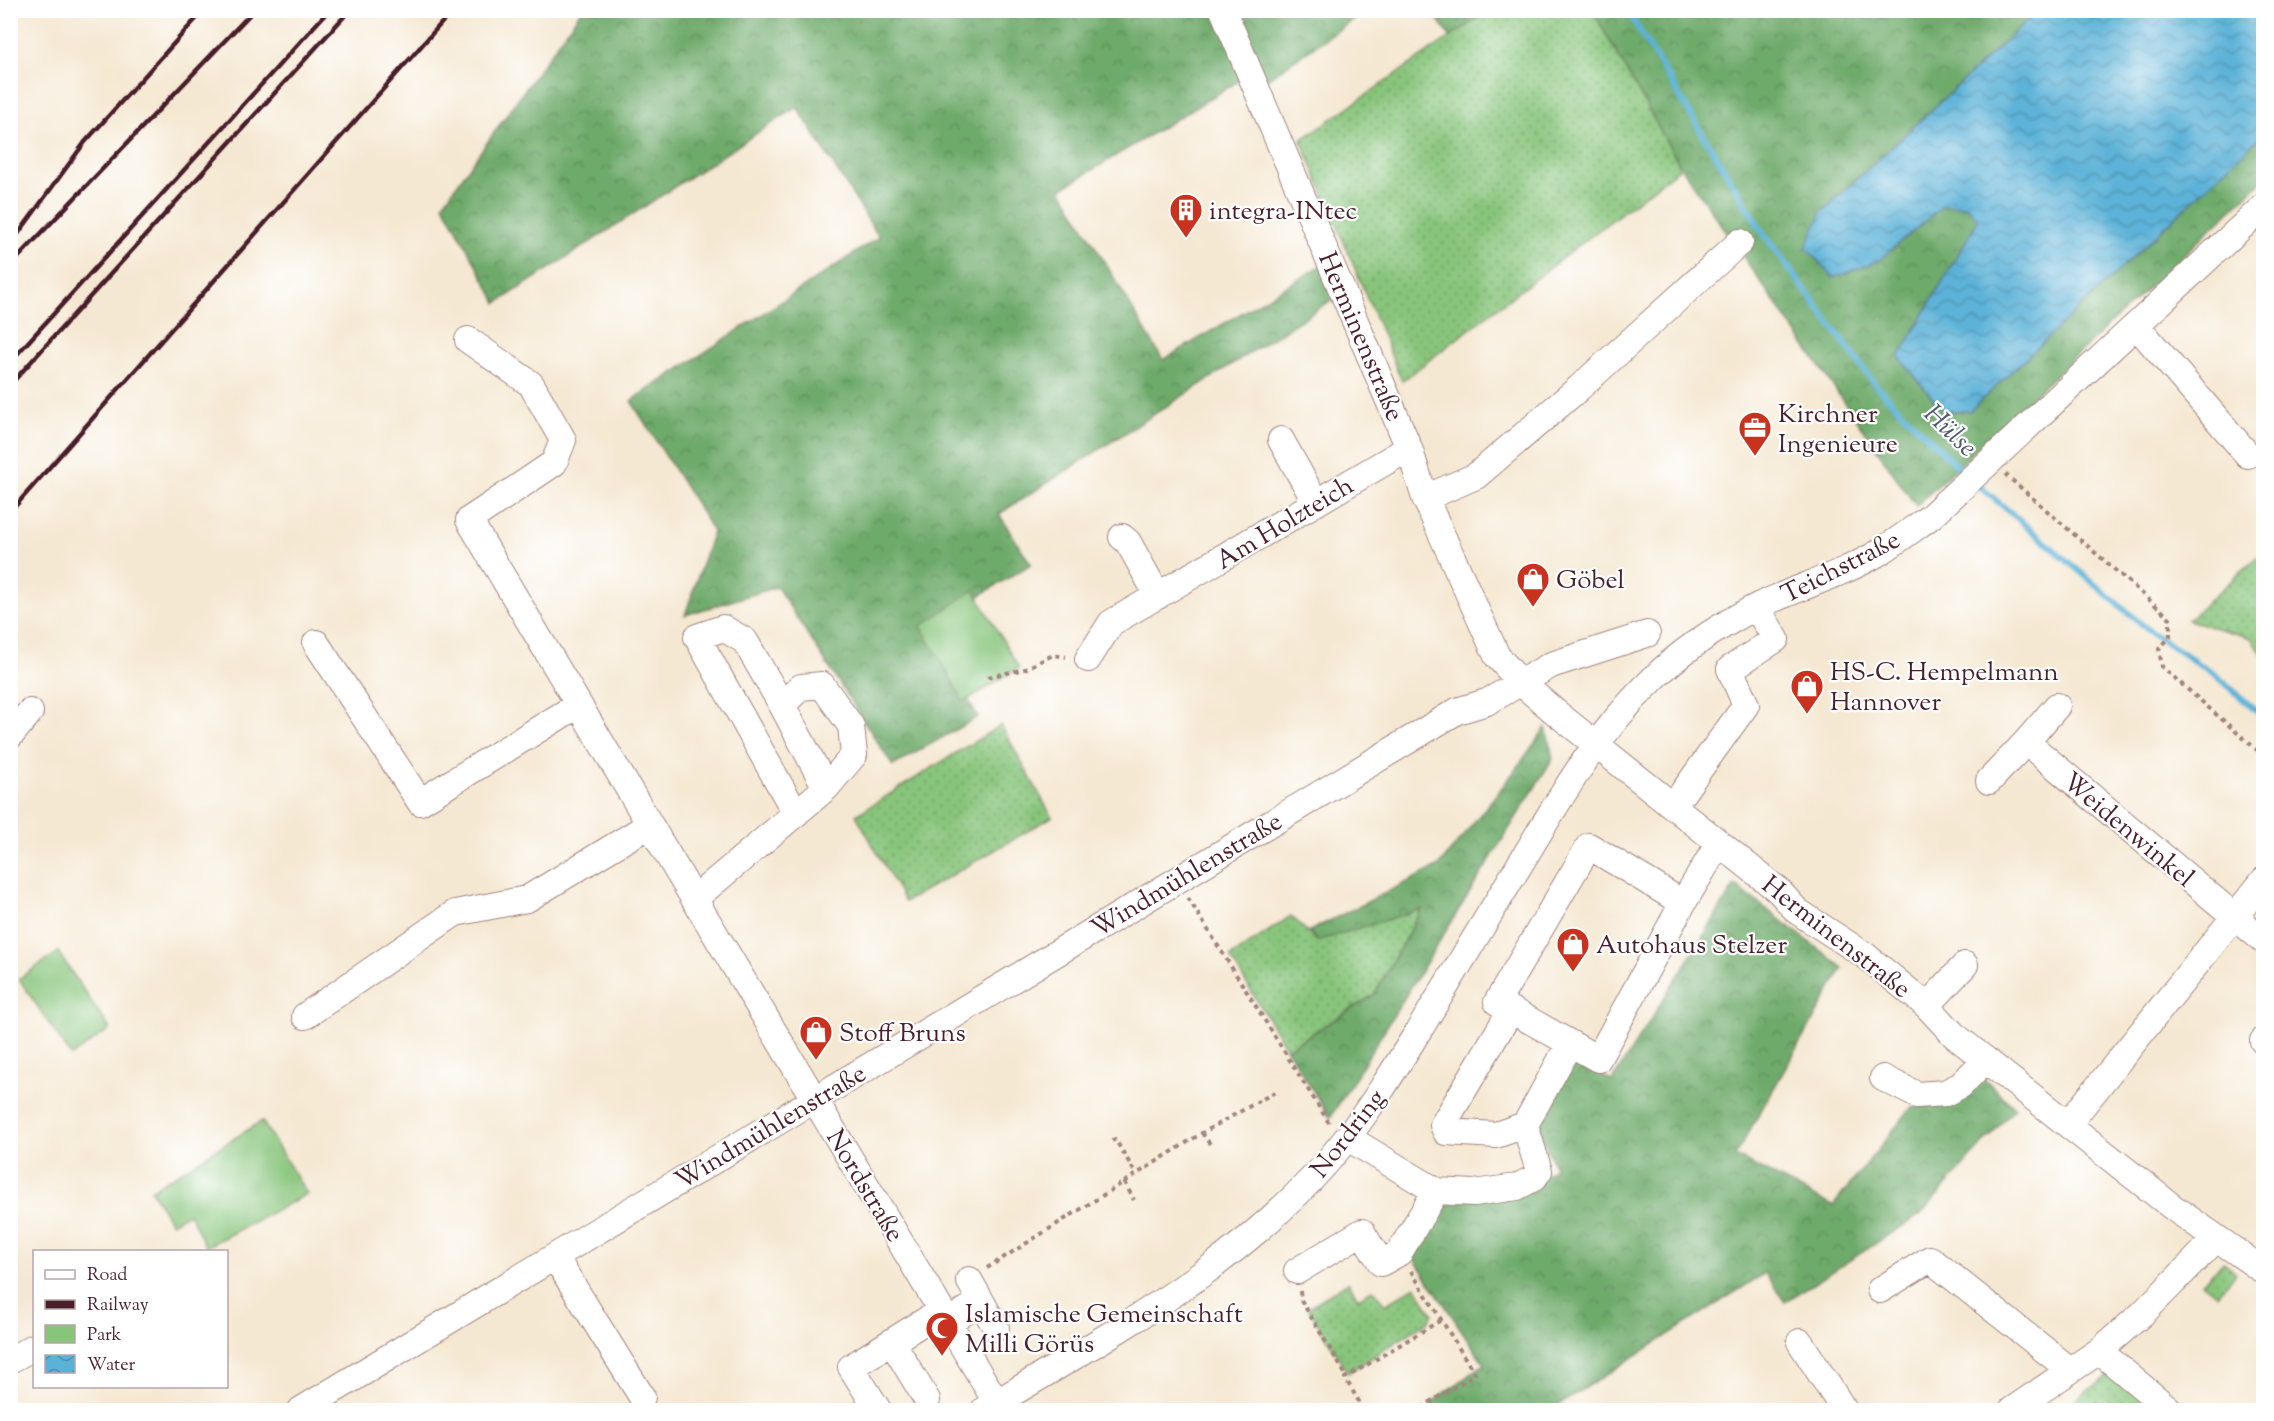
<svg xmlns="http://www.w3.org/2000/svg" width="2274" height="1421" viewBox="0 0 2274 1421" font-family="'Sorts Mill Goudy',serif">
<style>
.grass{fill:url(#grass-dots);stroke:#697253;stroke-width:1.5}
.forest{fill:url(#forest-crowns);stroke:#5c644b;stroke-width:1.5}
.park{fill:#88c57b;stroke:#697253;stroke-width:1.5}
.water{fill:url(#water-waves);stroke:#526882;stroke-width:1.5}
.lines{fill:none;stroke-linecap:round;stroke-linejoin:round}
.stream{stroke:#5bb2d8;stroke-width:6}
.minor-casing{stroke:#a0847e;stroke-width:28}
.path{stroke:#a0847e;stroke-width:4;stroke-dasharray:4.5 4.5;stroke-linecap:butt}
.minor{stroke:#fff;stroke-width:26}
.rail{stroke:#4a1f2b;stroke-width:4.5}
.labels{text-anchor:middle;stroke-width:4.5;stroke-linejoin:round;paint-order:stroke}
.poi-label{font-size:26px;fill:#4a1f2b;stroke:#fff;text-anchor:start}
.street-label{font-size:26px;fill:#4a1f2b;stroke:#fff}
.water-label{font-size:27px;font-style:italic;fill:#515a70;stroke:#fff}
</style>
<defs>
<pattern id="grass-dots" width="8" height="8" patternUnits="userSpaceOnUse" patternTransform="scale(1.5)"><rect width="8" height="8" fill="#88c57b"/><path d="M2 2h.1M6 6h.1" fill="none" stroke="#719f65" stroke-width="1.8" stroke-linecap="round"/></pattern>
<pattern id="forest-crowns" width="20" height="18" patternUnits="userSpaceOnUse" patternTransform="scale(1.5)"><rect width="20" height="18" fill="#6eaa6b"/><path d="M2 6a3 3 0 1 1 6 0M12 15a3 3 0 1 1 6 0" fill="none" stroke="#5c8a58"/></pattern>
<pattern id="water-waves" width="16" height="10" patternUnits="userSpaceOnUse" patternTransform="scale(1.5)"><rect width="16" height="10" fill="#5bb2d8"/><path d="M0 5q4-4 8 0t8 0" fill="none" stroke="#4d90af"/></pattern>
</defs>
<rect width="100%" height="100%" fill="#fff"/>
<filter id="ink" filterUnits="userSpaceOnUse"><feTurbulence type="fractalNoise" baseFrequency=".0167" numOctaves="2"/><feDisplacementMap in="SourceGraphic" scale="12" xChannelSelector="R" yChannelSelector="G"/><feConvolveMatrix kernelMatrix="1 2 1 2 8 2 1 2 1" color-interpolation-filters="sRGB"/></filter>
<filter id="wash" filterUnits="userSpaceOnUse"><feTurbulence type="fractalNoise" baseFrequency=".008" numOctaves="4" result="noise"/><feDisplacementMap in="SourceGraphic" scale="24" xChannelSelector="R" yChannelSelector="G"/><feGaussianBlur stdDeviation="1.35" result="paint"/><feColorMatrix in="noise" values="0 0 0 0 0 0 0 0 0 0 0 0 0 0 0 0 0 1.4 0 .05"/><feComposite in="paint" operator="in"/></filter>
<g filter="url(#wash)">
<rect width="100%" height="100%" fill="#f5e8d2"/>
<path class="grass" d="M1489,10l104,1 88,156 -279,214 -101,-241z
M2263,552v103l-12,-17 -63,-18z
M1001,725l51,92 -147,85 -49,-87z
M1422,908l-48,87 -87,54 -57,-92 61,-41 26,25z
M2223,1262l13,11 -19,22 -15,-12z
M1348,1282l10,16 14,-8 4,2 9,13 30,-19 18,28 -4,7 -81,52 -40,-65z
M2112,1373l46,37h-92l-1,-2z"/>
<path class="forest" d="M581,11h785l-102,70 -6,-12 -197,120 102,171 159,-95 13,33 -336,216 32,50 -104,64 51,89 -85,49 -116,-179 -92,28 28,-84 -82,-130 248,-164 -82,-130 -300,196 -54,-99z
M1432,11h57l-39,26z
M1593,11h445l-216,201 -16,35 72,14 66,-56 24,1 10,14 -79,137 44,54h27l293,-277v46l-347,326 -235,-339z
M1546,727l7,31 -223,360 -43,-69 87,-54 48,-86 -105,32 -8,-10 130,-65 75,-94z
M1735,885l108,83 -108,188 98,50 78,-98 41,-8 28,-25 35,33 -95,107 -135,87 -20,-29 -214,137h-115l-5,-7 53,-39 -72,-108 35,-63h72l36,-25 -21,-51 34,-62 44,26z"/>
<path class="park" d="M974,590l45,78 -55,34 -43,-76z
M58,952l52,77 -39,27 -52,-77z
M262,1121l45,73 -101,53 -17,-34 -18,10 -20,-33z"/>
<path class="water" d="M2038,11h209l16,16v107l-293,277h-27l-44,-54 79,-137 -10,-13 -24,-2 -66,56 -45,17 -27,-31 16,-35z"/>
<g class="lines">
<path class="stream" d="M1627,10l136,223 113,153 90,89
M1977,484l175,149 65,43 47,42"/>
</g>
</g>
<g filter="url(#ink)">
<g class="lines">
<g class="minor-casing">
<path id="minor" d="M1223,10l186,438 16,50 72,158 23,26 34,29 224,179 19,21 69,45 61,50 27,29 221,174 89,62
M2136,325l112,130
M468,340l63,44 32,56 -9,23 -85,57 206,347 326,543
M1281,440l35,63
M1425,498l51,-22 103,-88 161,-146
M1122,537l6,5 30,54
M316,643l104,159 158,-97
M1088,659l23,-36 298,-175
M782,705l-37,-64 -22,-13 -26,9 99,177
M2057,706l-31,36 238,199
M10,736l20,-24
M1989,781l37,-39
M1673,806l73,-101 -16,-36 46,-30 -20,-32
M694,899l132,-111 28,-33 -3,-29 -29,-41 -21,2 -19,18 44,83
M1683,903l-94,-57 -92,156 101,57 85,-156 36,-60
M1927,1006l38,-41
M1511,1010l-68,115 3,7 50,3 29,-10 45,-82
M305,1016l150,-103 72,-14 122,-74
M2263,1041l1,-1
M1883,1078l34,17 28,-2 16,-8 24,-25
M2068,1124l196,-244
M1348,1138l88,53 38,2 43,-6 17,-9 5,-7 -14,-46
M555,1257l87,140
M1297,1271l65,-39 19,31 18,-10 37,-62
M969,1280l12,21
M1880,1290l50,-31 140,111
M948,1322l33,-21 15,27
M892,1342l35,58
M1800,1342l44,68
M2099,1351l71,59
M10,1360l24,-13
M301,1410l1156,-699 30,-9 64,-37 96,-31
M878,1410l-27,-43 90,-56
M984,1410c128,-77 268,-150 362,-271 29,-37 53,-77 78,-117 35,-57 69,-114 104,-171 36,-60 71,-119 121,-168 30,-31 70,-57 109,-77 40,-19 84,-31 122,-54 17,-11 33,-23 50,-35l334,-311
M2012,1410l87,-59 44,-38 73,-74"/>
</g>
<path class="path" d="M2005,474l165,144v19l-11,12 3,18 102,89
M988,677l37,-8 28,-14 13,2
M1188,898l143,228
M1202,1133l8,11
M1112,1141l3,-2 21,35
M1124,1182l10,18
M987,1268l215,-135 73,-41
M1411,1271l64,103 -57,36
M1300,1291l1,9 46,77
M1364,1410l-19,-32 96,-58"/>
<use href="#minor" class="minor"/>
<path class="rail" d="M10,44l4,-34
M10,245l75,-103 119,-132
M10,266l244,-256
M10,362l319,-352
M10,385l340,-375
M10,512l443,-502"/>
</g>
</g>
<defs>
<g id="building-pin" transform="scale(1.725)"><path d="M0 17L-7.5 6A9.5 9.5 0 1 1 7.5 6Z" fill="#c8321e" stroke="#fff"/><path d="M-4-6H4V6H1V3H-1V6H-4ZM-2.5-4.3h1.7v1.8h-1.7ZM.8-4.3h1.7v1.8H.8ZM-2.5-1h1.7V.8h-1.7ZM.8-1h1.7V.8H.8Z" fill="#fff"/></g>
<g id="office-pin" transform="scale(1.725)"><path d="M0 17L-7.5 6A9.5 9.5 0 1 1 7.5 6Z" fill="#c8321e" stroke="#fff"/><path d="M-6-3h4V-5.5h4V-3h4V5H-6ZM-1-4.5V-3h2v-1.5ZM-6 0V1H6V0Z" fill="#fff"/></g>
<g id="shop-pin" transform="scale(1.725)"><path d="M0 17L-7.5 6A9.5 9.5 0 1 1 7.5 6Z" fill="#c8321e" stroke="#fff"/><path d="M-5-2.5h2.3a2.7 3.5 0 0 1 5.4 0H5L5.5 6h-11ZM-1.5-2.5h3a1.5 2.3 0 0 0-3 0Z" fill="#fff"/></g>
<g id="mosque-pin" transform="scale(1.725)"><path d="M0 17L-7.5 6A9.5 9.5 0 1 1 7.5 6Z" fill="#c8321e" stroke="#fff"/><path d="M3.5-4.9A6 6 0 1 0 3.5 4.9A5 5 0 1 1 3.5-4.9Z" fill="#fff"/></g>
</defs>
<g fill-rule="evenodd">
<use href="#building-pin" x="1186" y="210"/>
<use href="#office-pin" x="1755" y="428"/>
<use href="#shop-pin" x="1533" y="579"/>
<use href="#shop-pin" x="1807" y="686"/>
<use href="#shop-pin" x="1573" y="944"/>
<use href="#shop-pin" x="816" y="1032"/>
<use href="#mosque-pin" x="942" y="1328"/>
</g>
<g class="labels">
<g class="poi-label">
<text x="1209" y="219">integra-INtec</text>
<text x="1778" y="422">Kirchner<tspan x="1778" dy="30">Ingenieure</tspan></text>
<text x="1556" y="588">Göbel</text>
<text x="1830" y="680">HS-C. Hempelmann<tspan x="1830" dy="30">Hannover</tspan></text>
<text x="1596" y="953">Autohaus Stelzer</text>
<text x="839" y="1041">Stoff Bruns</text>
<text x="965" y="1322">Islamische Gemeinschaft<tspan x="965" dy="30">Milli Görüs</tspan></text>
</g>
<g class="street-label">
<text transform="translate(1362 336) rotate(67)" y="9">Herminenstraße</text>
<text transform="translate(1284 522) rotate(-31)" y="9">Am Holzteich</text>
<text transform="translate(1840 566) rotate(-27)" y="9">Teichstraße</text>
<text transform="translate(2129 829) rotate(40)" y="9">Weidenwinkel</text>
<text transform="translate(1186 874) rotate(-31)" y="9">Windmühlenstraße</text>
<text transform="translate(1837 936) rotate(38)" y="9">Herminenstraße</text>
<text transform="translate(770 1126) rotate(-31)" y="9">Windmühlenstraße</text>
<text transform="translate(1347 1133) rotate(-52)" y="9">Nordring</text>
<text transform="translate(866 1185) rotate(59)" y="9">Nordstraße</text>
</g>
<g class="water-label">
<text transform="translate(1951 430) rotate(44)" y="9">Hülse</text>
</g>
</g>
<rect width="2274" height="1421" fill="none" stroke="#fff" stroke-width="36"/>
<rect x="33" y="1250" width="195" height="138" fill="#ffffff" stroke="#b7a5aa" stroke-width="1.5"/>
<rect x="45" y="1270" width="30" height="9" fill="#ffffff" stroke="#b7a5aa" stroke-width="1.5"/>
<text x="87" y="1280" font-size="18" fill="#4a1f2b">Road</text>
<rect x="45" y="1300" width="30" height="9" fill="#4a1f2b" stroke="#b7a5aa" stroke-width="1.5"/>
<text x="87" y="1310" font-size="18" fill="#4a1f2b">Railway</text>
<rect x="45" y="1325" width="30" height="18" fill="#88c57b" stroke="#b7a5aa" stroke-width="1.5"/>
<text x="87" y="1340" font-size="18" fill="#4a1f2b">Park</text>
<rect x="45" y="1355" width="30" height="18" fill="url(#water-waves)" stroke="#b7a5aa" stroke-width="1.5"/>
<text x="87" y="1370" font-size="18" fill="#4a1f2b">Water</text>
</svg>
